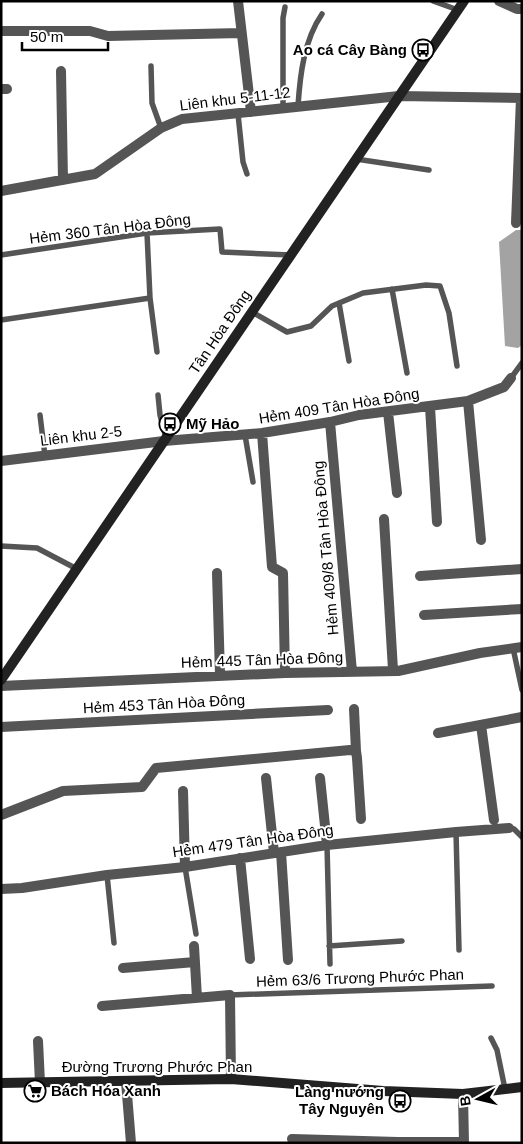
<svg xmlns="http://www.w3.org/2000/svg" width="523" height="1144" viewBox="0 0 523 1144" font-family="Helvetica,sans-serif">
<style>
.water{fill:#a3a3a3}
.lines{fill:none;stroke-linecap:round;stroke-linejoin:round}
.lane{stroke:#555;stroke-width:5.5}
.street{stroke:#555;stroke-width:10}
.secondary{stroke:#222;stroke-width:10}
.labels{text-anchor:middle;stroke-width:4;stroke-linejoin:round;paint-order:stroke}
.poi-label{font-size:15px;font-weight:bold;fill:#000;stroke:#fff;text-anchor:end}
.street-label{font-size:15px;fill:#000;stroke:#fff}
</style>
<rect width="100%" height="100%" fill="#fff"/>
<path class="water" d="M516,230h6v115l-4,3 -13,-2 -6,-104z"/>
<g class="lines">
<path class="lane" d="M433,1l25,9
M151,66l1,37 9,25
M298,106c2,-31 6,-66 24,-92
M283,108v-90l2,-11
M238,114l5,48 4,12
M356,159l73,11
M147,233l3,65 7,54
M1,255l146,-22 73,-4 2,23 69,3
M392,289l15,84
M339,303l10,58
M252,312l35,20 24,-6 21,-20 31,-13 63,-8 14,1 9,27 8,53
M1,320l149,-22
M511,378l11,-15
M158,395l2,20 6,23
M40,415l5,41
M245,435l8,47
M1,546l36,2 40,21
M513,648l9,42
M509,828l5,1 8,8
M456,832l3,118
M327,845l3,119
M185,867l11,67
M107,875l7,68
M329,946l73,-5
M230,995l262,-9
M491,1038l6,12 8,39"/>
<path class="street" d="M238,1l13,111
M499,1l18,8h5
M1,31h89l18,5 133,-3
M61,71l2,109
M1,89h6
M1,191l94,-17 66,-46 21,-9 217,-23 123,2
M516,223l5,-125
M468,401l13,139
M430,407l7,115
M388,412l9,81
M330,422l22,250
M262,433l10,134 11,6 2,100
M1,461l163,-20 98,-8 68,-11 29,-7 109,-14 36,-14 7,-9
M384,519l9,151
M217,573l3,102
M420,576l102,-7
M424,615l98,-6
M1,686l284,-13 113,-2 82,-18 42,-6
M354,709l2,42
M481,725l13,95
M1,727l327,-17
M438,733l84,-16
M266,778l8,75
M320,778l7,67
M183,791l2,76
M1,815l62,-24 79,-4 14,-19 194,-18 6,1 1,7 4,61
M281,852l7,108
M240,858l10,101
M1,889l21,-1 85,-13 78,-8 142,-22 129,-13 53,-4
M194,946l3,52
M123,968l72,-6
M102,1006l128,-11 1,84
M38,1041l2,42
M126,1082l5,61
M463,1094l1,49
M292,1139l106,3h66"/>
<path class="secondary" d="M1,680l463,-679
M1,1083l230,-4 152,12 80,3 59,-7"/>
</g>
<defs>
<g id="bus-ring" transform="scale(1.125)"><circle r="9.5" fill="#fff" stroke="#000" stroke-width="1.5"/><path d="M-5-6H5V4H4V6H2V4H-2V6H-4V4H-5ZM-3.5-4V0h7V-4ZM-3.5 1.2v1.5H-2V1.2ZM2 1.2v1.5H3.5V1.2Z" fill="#000"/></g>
<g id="supermarket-ring" transform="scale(1.125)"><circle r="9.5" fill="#fff" stroke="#000" stroke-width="1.5"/><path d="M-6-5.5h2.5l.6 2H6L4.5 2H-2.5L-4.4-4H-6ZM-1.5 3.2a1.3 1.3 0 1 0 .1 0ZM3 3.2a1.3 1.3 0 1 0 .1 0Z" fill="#000"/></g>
</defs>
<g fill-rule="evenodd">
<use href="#bus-ring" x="423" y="50"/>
<use href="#bus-ring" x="170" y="424"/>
<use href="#supermarket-ring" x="35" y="1091"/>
<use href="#bus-ring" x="400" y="1101"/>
</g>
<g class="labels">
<g class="poi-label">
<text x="407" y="55">Ao cá Cây Bàng</text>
<text x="186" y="429" text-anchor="start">Mỹ Hảo</text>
<text x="51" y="1096" text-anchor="start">Bách Hóa Xanh</text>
<text x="384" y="1097">Làng nướng<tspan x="384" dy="17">Tây Nguyên</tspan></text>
</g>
<g class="street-label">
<text transform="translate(235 99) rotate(-7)" y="5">Liên khu 5-11-12</text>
<text transform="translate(110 229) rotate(-7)" y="5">Hẻm 360 Tân Hòa Đông</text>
<text transform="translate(220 332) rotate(-56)" y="5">Tân Hòa Đông</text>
<text transform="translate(339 406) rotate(-9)" y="5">Hẻm 409 Tân Hòa Đông</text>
<text transform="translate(81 436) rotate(-7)" y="5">Liên khu 2-5</text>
<text transform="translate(326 548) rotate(-95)" y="5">Hẻm 409/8 Tân Hòa Đông</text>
<text transform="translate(262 660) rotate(-2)" y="5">Hẻm 445 Tân Hòa Đông</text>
<text transform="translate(164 704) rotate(-3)" y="5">Hẻm 453 Tân Hòa Đông</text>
<text transform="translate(253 841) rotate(-8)" y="5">Hẻm 479 Tân Hòa Đông</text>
<text transform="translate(360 978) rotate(-2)" y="5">Hẻm 63/6 Trương Phước Phan</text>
<text x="157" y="1072">Đường Trương Phước Phan</text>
</g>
</g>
<rect width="523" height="1144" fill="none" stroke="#000000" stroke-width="5"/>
<g transform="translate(478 1099) rotate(262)" stroke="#ffffff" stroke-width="4" paint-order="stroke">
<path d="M0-4L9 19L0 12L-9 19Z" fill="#000000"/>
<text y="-8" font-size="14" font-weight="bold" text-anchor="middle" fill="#000000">B</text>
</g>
<path d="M22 42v8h86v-8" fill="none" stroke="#000000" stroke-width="2.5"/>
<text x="30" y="42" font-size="15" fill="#000000" stroke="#ffffff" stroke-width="4" paint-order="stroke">50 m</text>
</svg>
